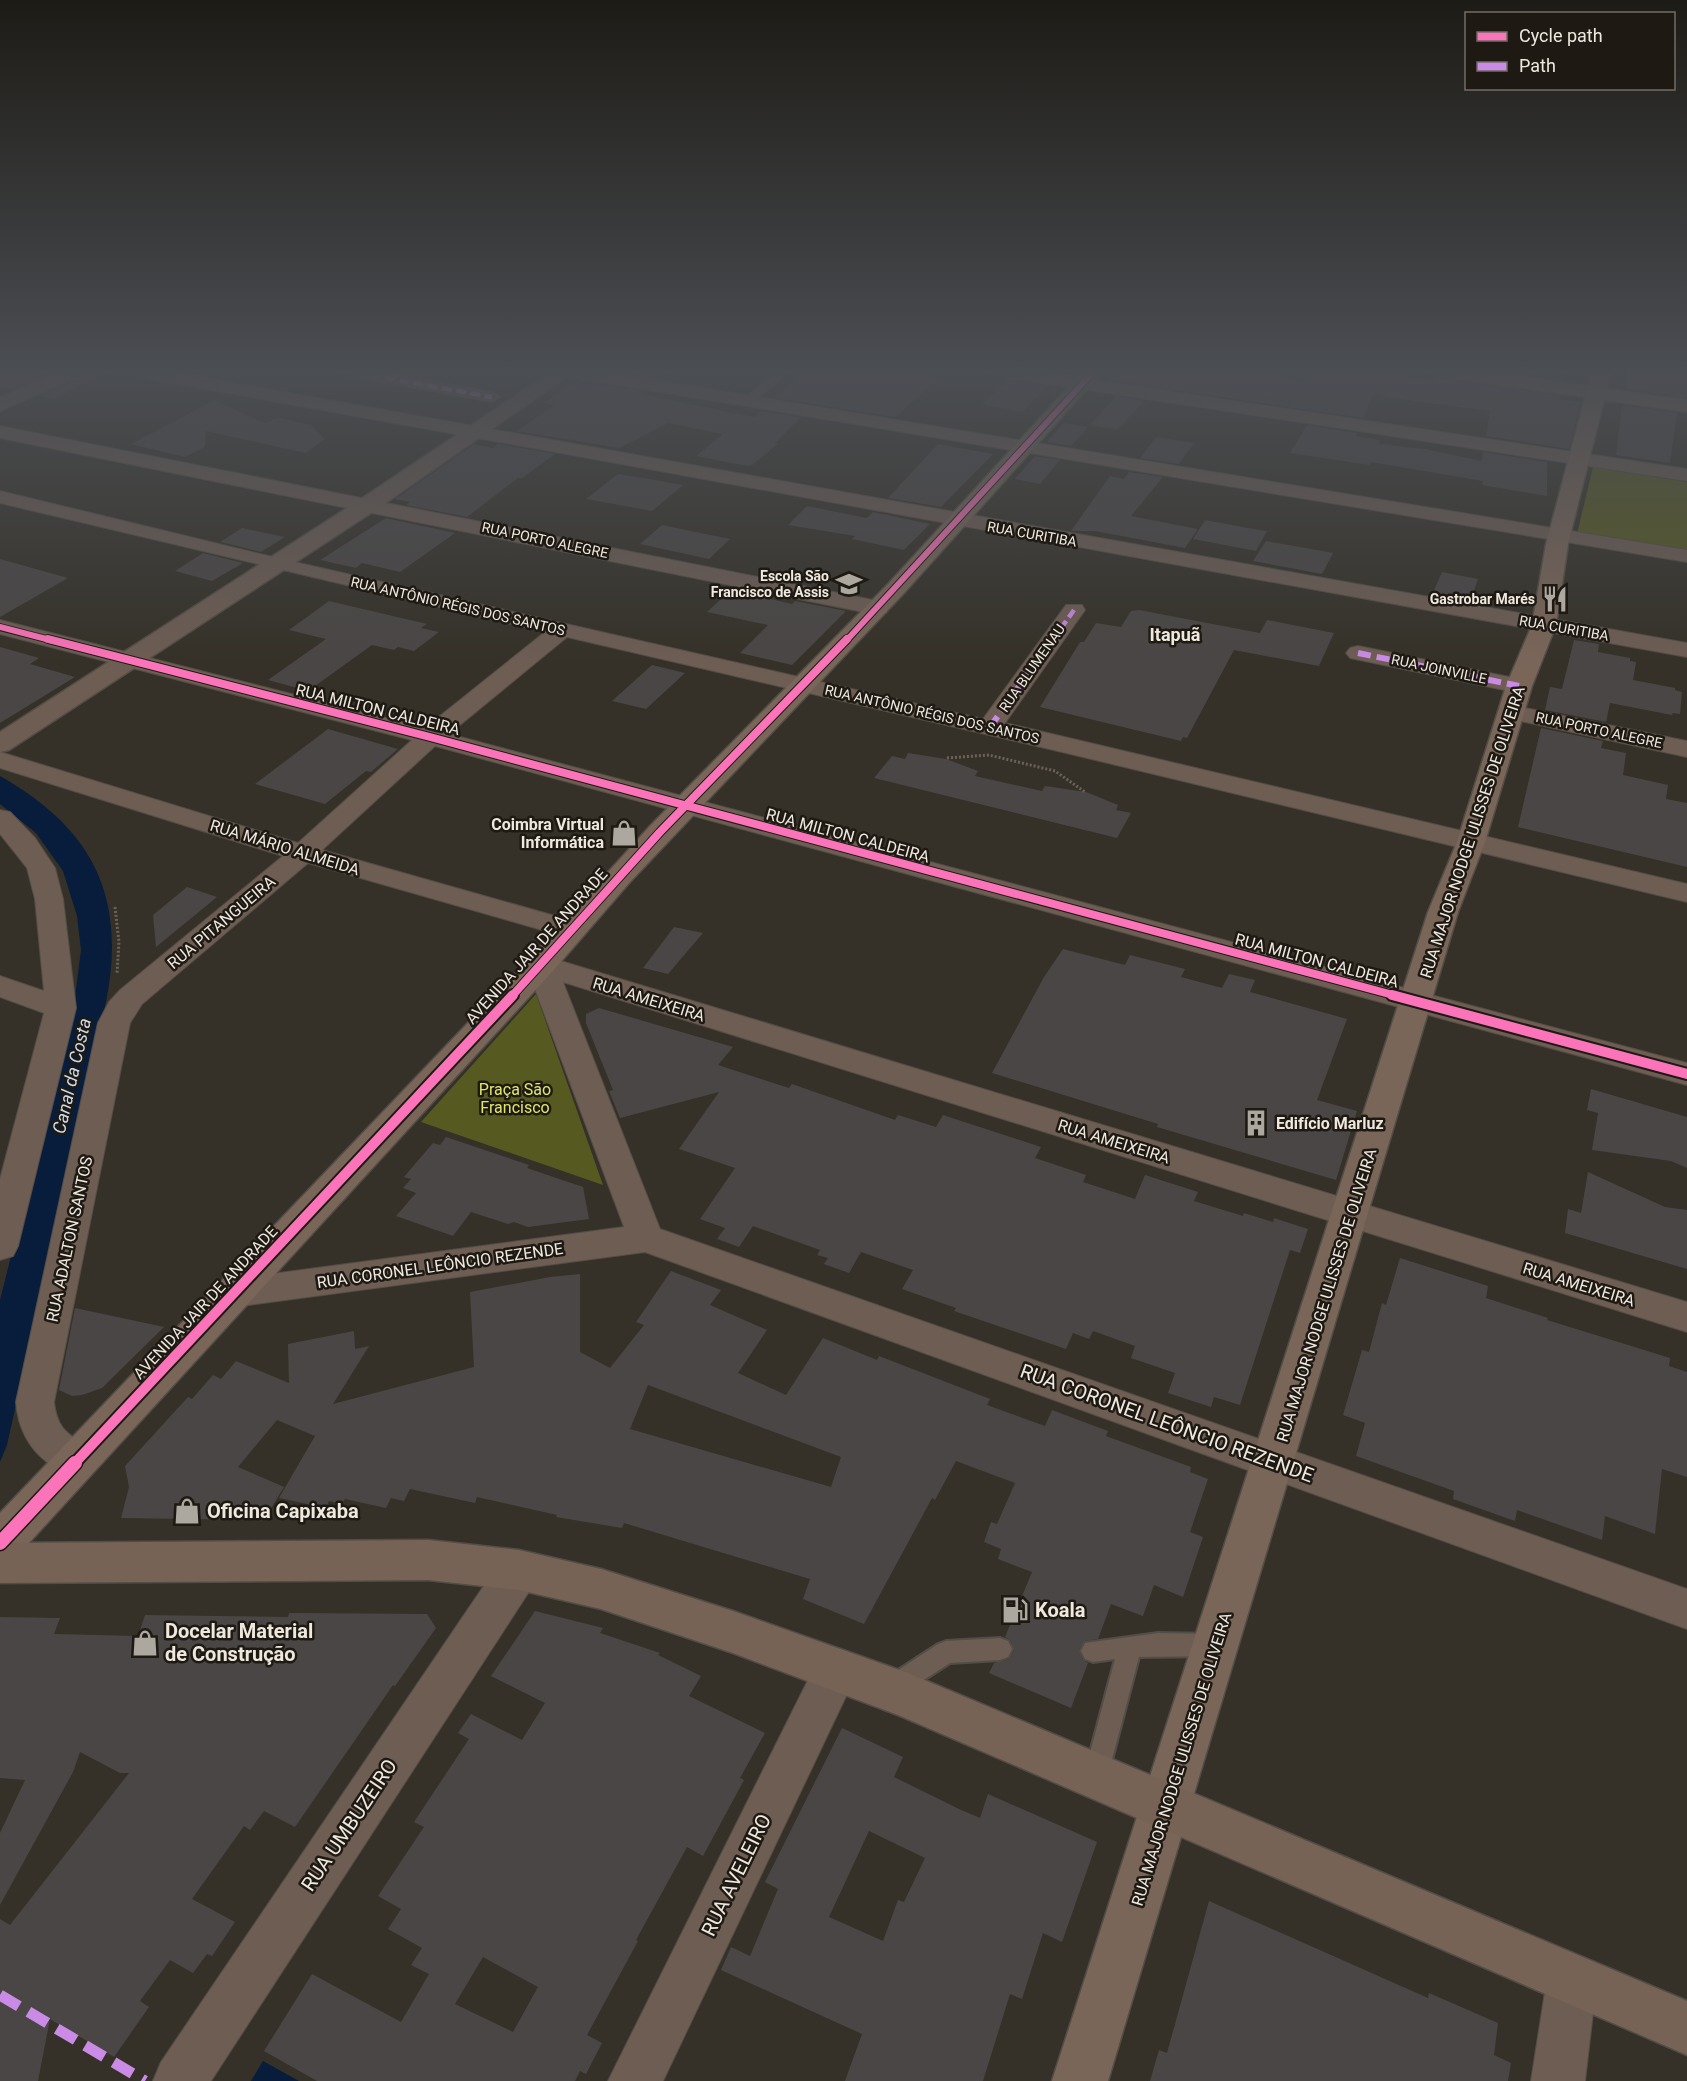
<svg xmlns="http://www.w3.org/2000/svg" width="1687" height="2081" viewBox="0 0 1687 2081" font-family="Roboto,sans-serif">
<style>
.green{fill:#575a20}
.water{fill:#071d3b}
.building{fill:#4a4645;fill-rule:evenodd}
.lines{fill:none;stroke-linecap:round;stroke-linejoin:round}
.service-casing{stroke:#524d46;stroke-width:4}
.minor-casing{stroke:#524d46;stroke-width:2}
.tertiary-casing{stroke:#524d46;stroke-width:3}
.secondary-casing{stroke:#524d46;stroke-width:3}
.primary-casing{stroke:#524d46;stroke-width:3}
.path{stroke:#6c625a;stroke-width:3;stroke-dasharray:2 2;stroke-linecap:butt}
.service{fill:#6d5d53;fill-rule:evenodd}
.minor{fill:#6d5d53;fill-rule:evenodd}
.tertiary{fill:#6d5d53;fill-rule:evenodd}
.secondary{fill:#7a6659;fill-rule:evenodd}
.primary{fill:#776356;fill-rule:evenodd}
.quiet-far2{stroke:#ca8be6;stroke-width:4.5;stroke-dasharray:10 4.5;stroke-linecap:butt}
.quiet-far1{stroke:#ca8be6;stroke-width:6;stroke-dasharray:13 6;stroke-linecap:butt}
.quiet{stroke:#ca8be6;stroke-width:11;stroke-dasharray:22 11;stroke-linecap:butt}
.cycleway-far3-casing{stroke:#1e1a13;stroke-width:8}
.cycleway-far2-casing{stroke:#1e1a13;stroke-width:10}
.cycleway-far1-casing{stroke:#1e1a13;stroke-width:14}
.cycleway-casing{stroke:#1e1a13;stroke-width:17}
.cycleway-far3{stroke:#fb73b8;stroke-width:6}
.cycleway-far2{stroke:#fb73b8;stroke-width:8}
.cycleway-far1{stroke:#fb73b8;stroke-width:10}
.cycleway{stroke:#fb73b8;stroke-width:14}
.labels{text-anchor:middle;stroke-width:5;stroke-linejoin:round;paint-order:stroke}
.far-street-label{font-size:14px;fill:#eee8df;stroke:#1e1a13}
.far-poi-label{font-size:14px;font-weight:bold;fill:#eee8df;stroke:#1e1a13;text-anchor:end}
.street-label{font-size:16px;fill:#eee8df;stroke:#1e1a13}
.poi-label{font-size:16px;font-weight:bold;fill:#eee8df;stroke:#1e1a13;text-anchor:end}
.park-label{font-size:16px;fill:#dfe767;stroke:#1e1a13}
.far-district-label{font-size:18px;font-weight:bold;fill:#eee8df;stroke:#1e1a13}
.water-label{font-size:18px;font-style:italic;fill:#ccdaed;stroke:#1e1a13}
.near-street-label{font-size:20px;fill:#eee8df;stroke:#1e1a13}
.near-poi-label{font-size:20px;font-weight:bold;fill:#eee8df;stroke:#1e1a13;text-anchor:start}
</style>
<rect width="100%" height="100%" fill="#353128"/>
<path class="green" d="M1593,467l94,15v70l-110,-18z
M536,994l67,191 -182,-63z"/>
<path class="water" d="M0,776c93,53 127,120 106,226l-99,443 -7,17v-162l74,-295 7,-55 -4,-34 -14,-45 -27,-38 -36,-29z
M263,2061l36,20h-48z"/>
<path class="building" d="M20,370h34l-42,20 -12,-3v-8z
M87,370h26l-59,29 -14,-3 44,-20z
M617,370h56l-12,9z
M804,370h144l-53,47 -120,-19z
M1109,370h150l42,13 4,-6 9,1 5,-8h28l28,6 59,4v-2l127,18 -1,3 21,3 -12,47 -83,-13 4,-25 -106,-14 1,-2 -11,-2 -11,25 -255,-38z
M1496,370h72l-3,10z
M1628,370h59v28l-62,-9z
M1008,380l40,6 -26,26 -40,-8z
M575,382l68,9 -4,3 115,23 6,-6 41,6 -26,26 3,1 -26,21 -5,1 -51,-10 27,-22 -55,-11 -49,25 -102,-17 37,-26 -10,-2z
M1116,396l28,5 -27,29 -27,-5z
M215,400l49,23 15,-5 32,7 13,14 -18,14 -100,-22 -1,16 -20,10 -54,-13z
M1622,405l55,8 -7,50 -54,-8z
M1064,423l24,4 -17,19 -24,-4z
M1307,425l50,8 -1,3 24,4 -1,4 46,5 57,12 1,-9 64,10v34l-65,-11 1,-4 -112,-19 -1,3 -80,-12z
M1156,437l38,6 -15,21 -39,-6z
M474,444l19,4 5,-4 57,10 -33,24h-4l-51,39 -61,-12 4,-3 -15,-3z
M938,444l55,10 -52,53 -53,-9z
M1035,456l25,4 -20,24 -25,-5z
M1129,472l34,5 -32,39 67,13 -13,19 -90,-17h-24l39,-55 14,3z
M618,474l31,5 34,6 -31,26 -66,-12z
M807,506l60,12 6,-6 57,12 -26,26 -52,-11 3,-3 -67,-11z
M386,518l69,15 -55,39 -38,-9 -6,5 -36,-8z
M1205,520l43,8 19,3 -11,20 -63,-12z
M662,525l68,14 -21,20 -69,-15z
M242,528l43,9 -24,15 -41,-10z
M1266,541l34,6 33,6 -11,21 -69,-13z
M203,553l40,10 -31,18 -37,-10z
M0,559l68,19 -68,39z
M1442,572l36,7 -8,23 -38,-7z
M731,590l61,14 3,-3 51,10 -54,54 -52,-12 28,-28 -61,-13z
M329,601l98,23 -6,4 18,4 -25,19 -16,-4 -4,3 -22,-5 -64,46 -40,-11 58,-41 -37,-9z
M1139,610l121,23 7,-13 67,13 -15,33 -85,-16 -47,88 -4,-1 -2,4 -141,-34 40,-65h4l12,-19 25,4 10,-16z
M1574,640l25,4 -1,8 32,6v3l6,1 -3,18 42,8v2l7,2 -2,22 -7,-1 -1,2 -62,-12 -4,19 -61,-12 5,-23 12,2z
M0,647l39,11 -9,6 45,13 -75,46z
M652,665l33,8 -39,36 -34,-8z
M1541,728l62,13 -2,7 25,5 -3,22 45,10 -2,14 21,4v64l-169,-40z
M328,729l70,20 -27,23 -5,-1 -41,33 -70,-20z
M908,753l38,6 32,12 -3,5 67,15 3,-5 41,6 32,13 -2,5 15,3 -14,25 -243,-60 18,-22 13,3z
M187,887l30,10 -61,50 -3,-32z
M674,927l29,6 -35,41 -25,-6z
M1063,949l62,16 5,-10 55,14 -4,8 41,11 7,-14 26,6 -5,12 97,27 -30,81 40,11 -21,69 -179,-53 1,-3 -166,-51 52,-96z
M599,1008l134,39 -15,18 71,23 3,-4 103,36 3,-5 38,12 7,-12 98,32 -6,11 51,17 -3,7 52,17 10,-24 53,17 -4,9 49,15 1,-3 29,9 1,-4 34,11 -8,24 -10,-3 -50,155 -26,-8 -3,10 -43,-14 7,-20 -44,-15 4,-12 -42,-15 -4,8 -16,-6 -7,16 -112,-38 2,-3 -54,-19 11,-19 -52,-18 -12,21 -25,-9 4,-6 -11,-3 3,-5 -67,-24 -14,21 -22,-8 8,-11 -25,-9 35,-51 -56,-19 40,-57 -99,26 -11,-27 4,-1 -27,-67v-9z
M1591,1089l96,28v51l-16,-7 -79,-11 6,-37 -11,-3z
M446,1137l83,28 -2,3 56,19 6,32 -61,8 -14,-5 -6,2 -37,-12 -18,24 -57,-20 20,-23 -13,-5 8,-9 -7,-2 29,-34 7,2z
M1588,1172l77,35 22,3v59l-122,-36 3,-24 13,4z
M1400,1258l88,28 -2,12 62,20 -1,2 123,38 -1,8 18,6v105l-25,-8 -7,65 -50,-18 -3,24 -85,-30 -2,11 -62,-22 1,-8 -98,-35 9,-33 -22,-8 19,-65 7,2 13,-49 4,2z
M671,1271l50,19 -11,15 57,25 -29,43 48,22 37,-57 54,22 2,-4 111,43 -3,6 58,21 7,-16 56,21 -2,5 85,31 -1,5 18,7 -18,53 13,5 -20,60 -29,-12 -11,31 -32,-12 -13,35 -13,2 -6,9 4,10 5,3 -17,45 -82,-35 5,-10 15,-4 5,-9 -4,-10 -5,-3 27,-65 -34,-13 3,-10 -17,-7 7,-20 6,2 18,-41 -59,-22 -21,39 -3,-2 -68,126 -61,-25 7,-20 -186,-56 -2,5 -66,-11 1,-2 -80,-18 -2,6 -65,-14 -6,12 -13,-3 -5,10 -41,-9 -3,5 -13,-3 -3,7 -47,-10 36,-62 -38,-16 -39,47 46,20 -20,33 -143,-2 8,-31 -4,-21 63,-69 4,2 21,-24 8,4 15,-18 53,22 -1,-39 66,-13 1,18 14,-3 -36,58 141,-37 -4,-75 80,-15 30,-3v78l30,16 34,-43 -8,-3zM648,1385l193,72 -10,30 -201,-58z
M75,1308l89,19 -62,61 -20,7 -10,1 -13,-6z
M535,1611l68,17 -3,5 60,20 -2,2 43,21 -12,20 76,37 -25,45 4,2 -41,76 -16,-9 -51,93 2,1 -51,94 15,8 -16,31 -6,-3 -5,10h-258l-53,-30 48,-77 89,48 28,-48 -18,-9 11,-17 -34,-19 13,-20 -23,-13 46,-69 -10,-5 55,-83 -11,-6 13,-19 51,26 23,-37 -54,-27zM483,1957l55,30 -25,45 -58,-28z
M289,1613l138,1 9,14 -41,58 -2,-1 -98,142 -31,-16 -14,19 -6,-4 -52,73 43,23 -23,34 -5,-2 -14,19 -23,-13 -30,41 9,6 -35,50 -64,-38 -12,62h-38v-162l10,6 119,-152h-9l-40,-21 -7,20 -73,133v-72l25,-53 -25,-2v-161l60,1 -6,16 84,2 7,-21 143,2z
M842,1728l61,29 -9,20 65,32 21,9 8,-24 109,48 -35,100 -19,-9 -21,66 -12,-5 -27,87h-138l17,-47 -141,-64 10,-23 19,9 28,-67 -13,-7zM869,1831l56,27 -21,44 -6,-2 -15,41 -54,-24z
M1209,1901l219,97 1,-5 69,30 -4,32 17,8 -3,18h-358l9,-31 8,3z"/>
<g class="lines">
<g class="service-casing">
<path id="service" d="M779,370h10l-40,35h-6v-4z
M1158,1633l57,1 8,3 4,8 -4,8 -8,3 -76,1 -31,118 -3,9 -9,3 -9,-3 -3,-9 31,-116 -22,3 -8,-3 -4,-8 4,-8z
M1000,1638l8,3 4,8 -4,8 -8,3 -50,3 -48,31 -8,3 -8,-3 -4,-8 4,-8 52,-34 8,-3z"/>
</g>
<g class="minor-casing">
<path id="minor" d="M120,370h41l1526,273v14l-1558,-282z
M333,370h41l118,22 9,5 -9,5 -150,-27z
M549,370h44l1094,180v12l-1129,-187z
M981,370h47l659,99v12l-697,-106z
M0,426l878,175 8,2 3,5 -3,5 -8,2 -878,-177z
M0,491l277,67 706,161 83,-114h16l3,5 -80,113 682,161v18l-625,-150 -495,-115 -118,97 1238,329v22l-1252,-339 -113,104 258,73 5,6 -5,6 -10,3 -262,-75 -166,141 -12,19 -76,379c5,42 29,30 43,59l-6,12 -14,5c-36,-13 -58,-37 -61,-76l82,-379 11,-21 11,-12 163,-134 -283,-88v-16l298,91 114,-103 -412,-106v-14l425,108 120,-96 -545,-129z
M1358,646l161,33 9,2 3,5 -3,5 -9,2 -169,-35 -4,-5 4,-5z
M1511,705l176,36v16l-185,-40 -3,-5 3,-5z
M0,810l10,2 25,26 20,30 8,31 13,109 -58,238 -5,10 -13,4v-81l44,-166 -44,-16v-21l44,15 -9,-92 -8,-31 -27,-34z
M541,955l1146,347v30l-1124,-350 97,247 1027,360v40l-1042,-377 -411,55 -13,-4 -5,-10 5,-10 13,-4 390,-52 -98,-262 4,-7z
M519,1551l15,5 6,14 -6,14 -323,497h-58l8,-19 343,-506z
M837,1648l16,6 6,15 -196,412h-55l213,-427z
M1572,1954l18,7 7,18 -12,102h-54l16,-102 7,-18z"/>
</g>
<g class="tertiary-casing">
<path id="tertiary" d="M60,370h25l-2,4 -83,37v-13z
M554,370h22l-199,139 -368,241 -9,2v-20l361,-233z"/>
</g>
<g class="secondary-casing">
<path id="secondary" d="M1084,370h20l-199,222 -275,290 -78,90 -536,585 -16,6v-50l530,-555 120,-132 239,-243z
M1426,370h51l111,16 5,-16h18l-4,19 80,11v12l-83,-12 -36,144 -12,81 -24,61 -47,156 -27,70 -350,1169h-56l376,-1169 29,-70 49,-156 26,-61 14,-81 39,-147 -150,-21z"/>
</g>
<g class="primary-casing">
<path id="primary" d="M428,1540l91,10 82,19 132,42 175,62 779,328v54l-789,-340 -165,-62 -132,-44 -82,-19 -91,-10 -428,3v-40z"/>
</g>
<path class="path" d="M947,758l42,-3 66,16 30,21
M115,907l4,35 -2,32"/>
<use href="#service" class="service"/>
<use href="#minor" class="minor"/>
<use href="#tertiary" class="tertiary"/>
<use href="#secondary" class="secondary"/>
<use href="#primary" class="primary"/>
<path class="quiet-far2" d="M342,370l150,27
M1052,641l22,-31"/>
<path class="quiet-far1" d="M1358,653l161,33
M990,727l63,-88"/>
<path class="quiet" d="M0,1995l145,86"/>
<g class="cycleway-far3-casing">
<path id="cycleway-far3" d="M0,627l54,14
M846,641l249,-271"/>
</g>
<g class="cycleway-far2-casing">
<path id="cycleway-far2" d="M48,639l382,98 967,259
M512,996l148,-164 187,-193"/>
</g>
<g class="cycleway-far1-casing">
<path id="cycleway-far1" d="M1392,995l295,79
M73,1465l440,-470"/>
</g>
<g class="cycleway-casing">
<path id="cycleway" d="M0,1543l75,-80"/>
</g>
<use href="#cycleway-far3" class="cycleway-far3"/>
<use href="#cycleway-far2" class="cycleway-far2"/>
<use href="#cycleway-far1" class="cycleway-far1"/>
<use href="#cycleway" class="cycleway"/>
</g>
<linearGradient id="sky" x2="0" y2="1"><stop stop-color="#1d1b16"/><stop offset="0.56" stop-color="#4b4e53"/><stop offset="1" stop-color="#4b4e53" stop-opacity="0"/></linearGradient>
<rect width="1687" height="662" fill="url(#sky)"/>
<defs>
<g id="school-bare" transform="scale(2.07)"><path d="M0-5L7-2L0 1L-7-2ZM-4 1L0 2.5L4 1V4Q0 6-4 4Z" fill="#ada89f" stroke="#1e1a13" stroke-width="2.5" paint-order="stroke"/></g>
<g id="restaurant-bare" transform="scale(2.07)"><path d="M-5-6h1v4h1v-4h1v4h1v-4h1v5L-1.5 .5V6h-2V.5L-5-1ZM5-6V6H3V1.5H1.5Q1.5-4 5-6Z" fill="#ada89f" stroke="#1e1a13" stroke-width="2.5" paint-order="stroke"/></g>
<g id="shop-bare" transform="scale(2.07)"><path d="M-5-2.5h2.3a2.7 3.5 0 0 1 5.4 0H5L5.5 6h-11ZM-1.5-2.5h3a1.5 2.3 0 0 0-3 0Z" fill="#ada89f" stroke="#1e1a13" stroke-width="2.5" paint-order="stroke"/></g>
<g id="building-bare" transform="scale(2.07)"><path d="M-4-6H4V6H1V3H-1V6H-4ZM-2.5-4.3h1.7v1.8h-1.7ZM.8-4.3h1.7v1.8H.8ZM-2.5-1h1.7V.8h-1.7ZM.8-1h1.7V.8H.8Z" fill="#ada89f" stroke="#1e1a13" stroke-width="2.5" paint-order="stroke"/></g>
<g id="fuel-bare" transform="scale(2.07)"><path d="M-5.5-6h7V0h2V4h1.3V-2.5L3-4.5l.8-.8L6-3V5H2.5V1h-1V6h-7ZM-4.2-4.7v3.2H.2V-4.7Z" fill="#ada89f" stroke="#1e1a13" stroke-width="2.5" paint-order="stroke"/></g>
</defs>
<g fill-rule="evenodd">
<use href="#school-bare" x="849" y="584"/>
<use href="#restaurant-bare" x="1555" y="599"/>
<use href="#shop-bare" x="624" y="833"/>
<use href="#building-bare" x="1256" y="1123"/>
<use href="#shop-bare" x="187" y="1511"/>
<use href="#fuel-bare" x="1015" y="1610"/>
<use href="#shop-bare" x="145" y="1643"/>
</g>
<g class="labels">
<g class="far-street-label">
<text transform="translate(1032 534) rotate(10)" y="5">RUA CURITIBA</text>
<text transform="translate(545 540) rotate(12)" y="5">RUA PORTO ALEGRE</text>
<text transform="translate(458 606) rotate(13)" y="5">RUA ANTÔNIO RÉGIS DOS SANTOS</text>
<text transform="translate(1564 628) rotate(10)" y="5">RUA CURITIBA</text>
<text transform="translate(1032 668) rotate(-55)" y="5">RUA BLUMENAU</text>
<text transform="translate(1439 669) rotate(12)" y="5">RUA JOINVILLE</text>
<text transform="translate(932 714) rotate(13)" y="5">RUA ANTÔNIO RÉGIS DOS SANTOS</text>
<text transform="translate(1599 730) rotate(12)" y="5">RUA PORTO ALEGRE</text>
</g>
<g class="far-poi-label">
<text x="829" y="581">Escola São<tspan x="829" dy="16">Francisco de Assis</tspan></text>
<text x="1535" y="604">Gastrobar Marés</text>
</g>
<g class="street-label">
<text transform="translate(378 709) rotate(14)" y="6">RUA MILTON CALDEIRA</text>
<text transform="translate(1472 832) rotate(-72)" y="6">RUA MAJOR NODGE ULISSES DE OLIVEIRA</text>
<text transform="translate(848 835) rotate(15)" y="6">RUA MILTON CALDEIRA</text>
<text transform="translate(285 847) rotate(17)" y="6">RUA MÁRIO ALMEIDA</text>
<text transform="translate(221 922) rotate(-40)" y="6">RUA PITANGUEIRA</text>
<text transform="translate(536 946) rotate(-48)" y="6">AVENIDA JAIR DE ANDRADE</text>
<text transform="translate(1317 960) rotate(15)" y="6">RUA MILTON CALDEIRA</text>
<text transform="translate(649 999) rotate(17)" y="6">RUA AMEIXEIRA</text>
<text transform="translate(1114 1141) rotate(17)" y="6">RUA AMEIXEIRA</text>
<text transform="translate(69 1239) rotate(-78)" y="6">RUA ADALTON SANTOS</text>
<text transform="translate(440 1265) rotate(-8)" y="6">RUA CORONEL LEÔNCIO REZENDE</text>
<text transform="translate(1579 1284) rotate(17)" y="6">RUA AMEIXEIRA</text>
<text transform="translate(1326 1295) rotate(-73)" y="6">RUA MAJOR NODGE ULISSES DE OLIVEIRA</text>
<text transform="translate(205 1302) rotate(-47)" y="6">AVENIDA JAIR DE ANDRADE</text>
<text transform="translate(1181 1759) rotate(-73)" y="6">RUA MAJOR NODGE ULISSES DE OLIVEIRA</text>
</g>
<g class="poi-label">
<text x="604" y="830">Coimbra Virtual<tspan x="604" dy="18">Informática</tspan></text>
<text x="1276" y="1129" text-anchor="start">Edifício Marluz</text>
</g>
<g class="park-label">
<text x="515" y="1095">Praça São<tspan x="515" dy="18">Francisco</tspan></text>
</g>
<g class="far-district-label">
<text x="1175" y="641">Itapuã</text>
</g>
<g class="water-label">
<text transform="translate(72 1076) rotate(-77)" y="6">Canal da Costa</text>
</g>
<g class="near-street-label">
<text transform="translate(1167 1423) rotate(20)" y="7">RUA CORONEL LEÔNCIO REZENDE</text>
<text transform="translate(349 1825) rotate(-56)" y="7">RUA UMBUZEIRO</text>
<text transform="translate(736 1875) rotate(-64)" y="7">RUA AVELEIRO</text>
</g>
<g class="near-poi-label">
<text x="207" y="1518">Oficina Capixaba</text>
<text x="1035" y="1617">Koala</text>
<text x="165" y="1638">Docelar Material<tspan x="165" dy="23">de Construção</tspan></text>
</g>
</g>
<rect x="1465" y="12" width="210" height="78" fill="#1e1a13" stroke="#716c65" stroke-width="1.5"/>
<rect x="1477" y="32" width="30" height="9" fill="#fb73b8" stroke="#716c65" stroke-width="1.5"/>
<text x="1519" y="42" font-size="18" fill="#eee8df">Cycle path</text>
<rect x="1477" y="62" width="30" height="9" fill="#ca8be6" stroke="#716c65" stroke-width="1.5"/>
<text x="1519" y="72" font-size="18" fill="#eee8df">Path</text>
</svg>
